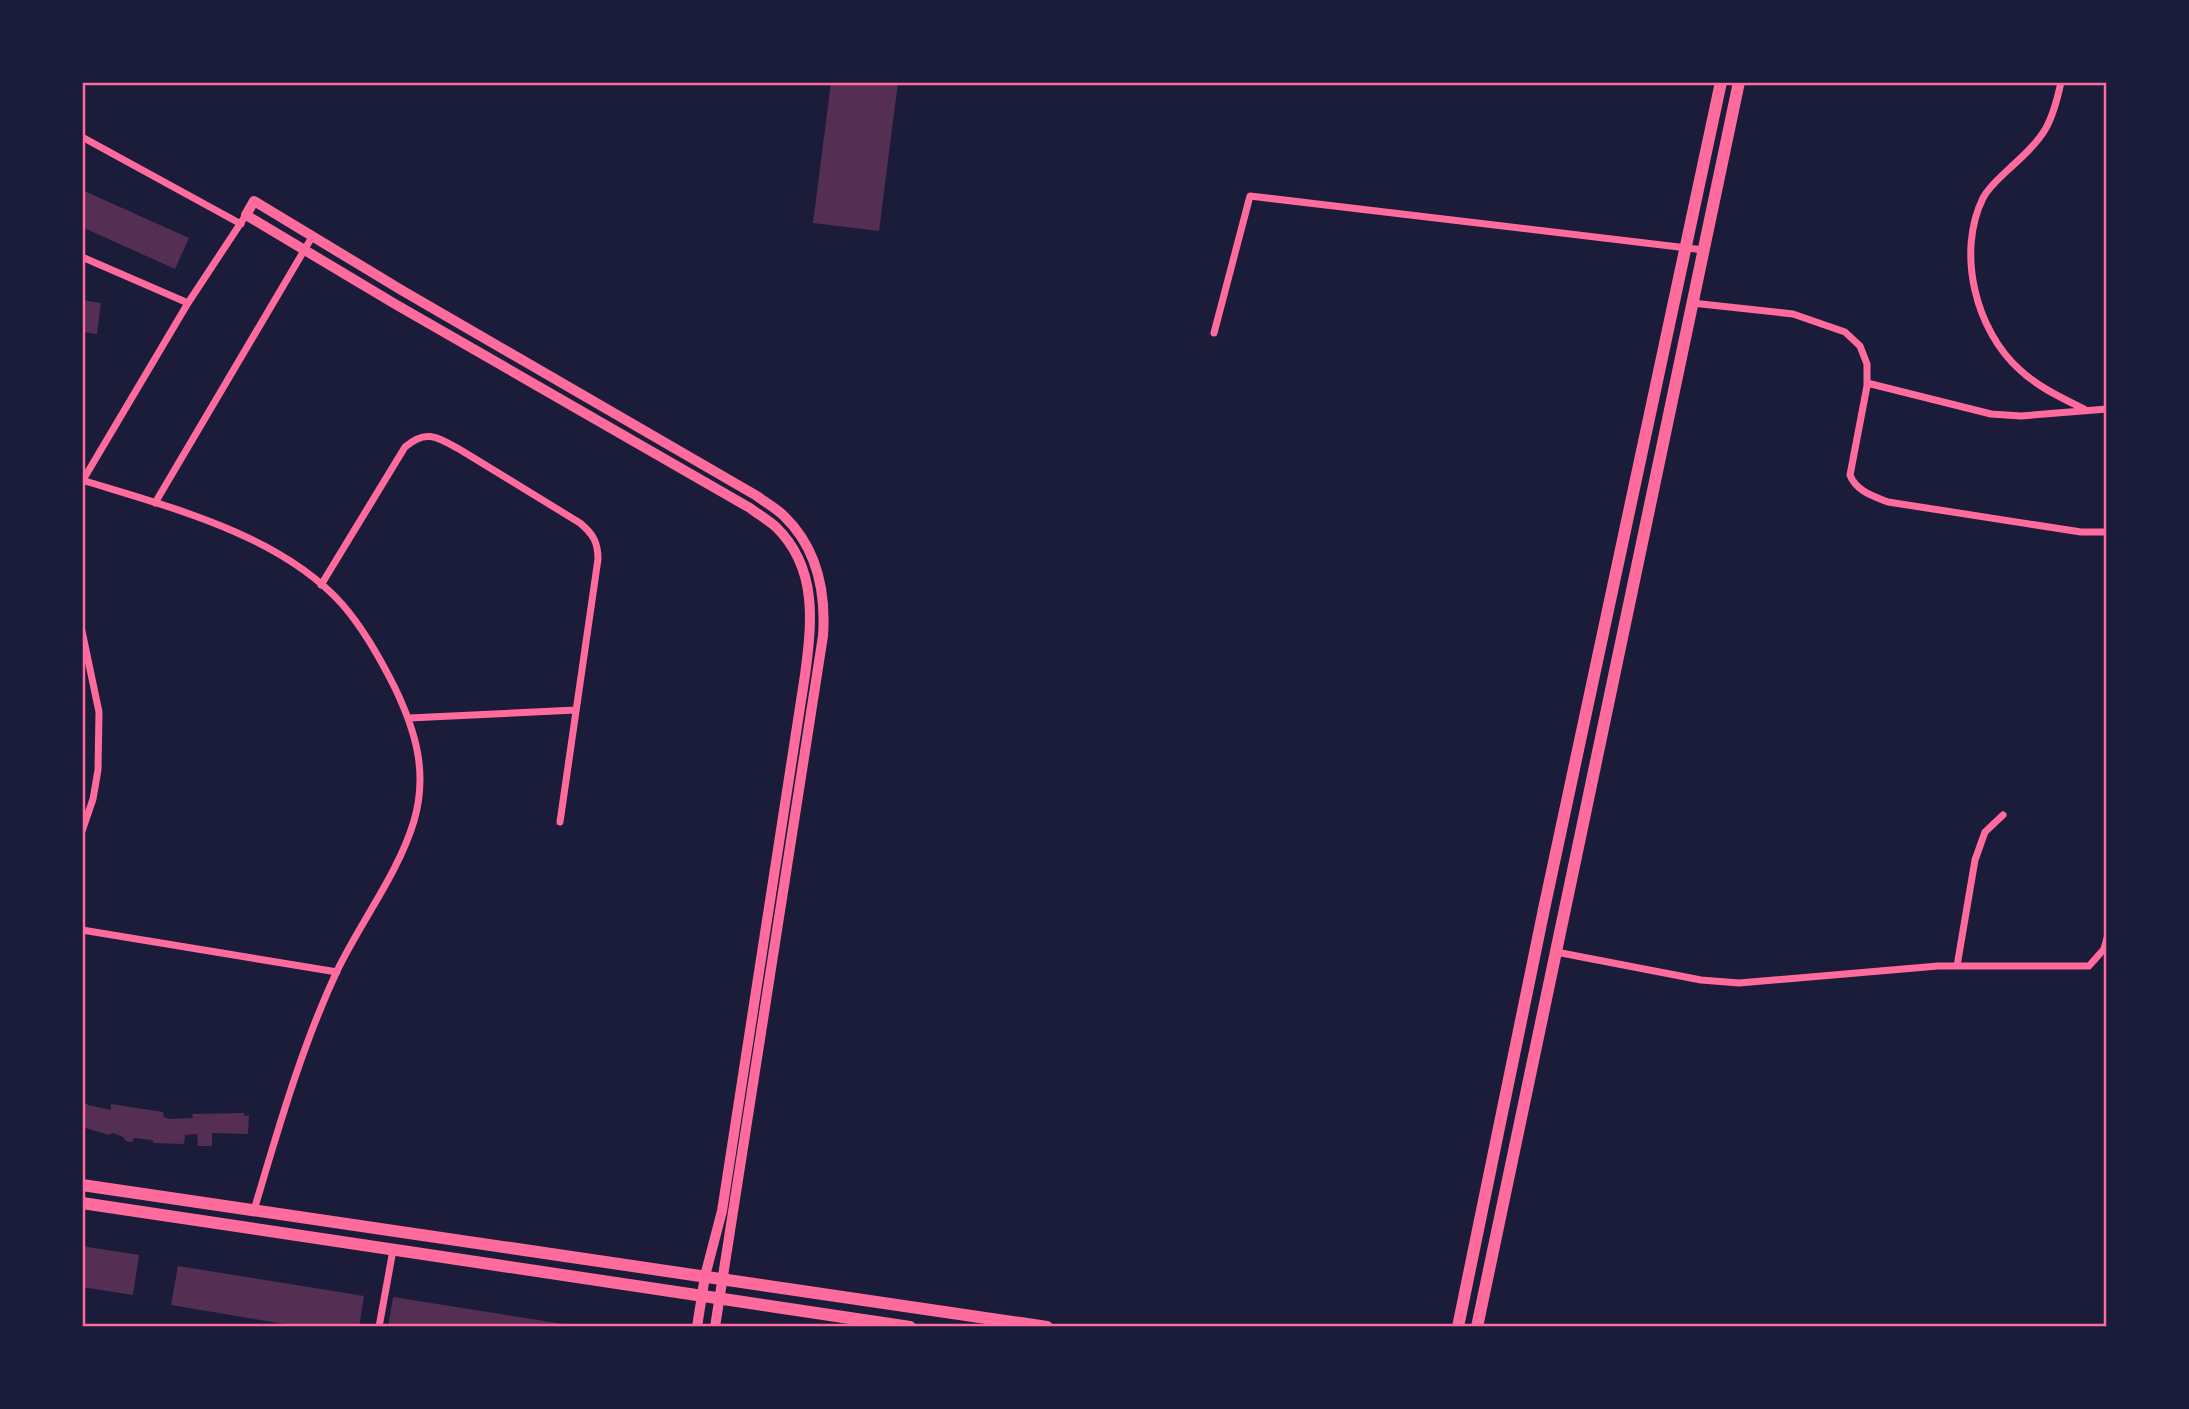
<svg xmlns="http://www.w3.org/2000/svg" width="2189" height="1409" viewBox="0 0 2189 1409" font-family="Lato,sans-serif">
<style>
.building{fill:#542f53}
.lines{fill:none;stroke-linecap:round;stroke-linejoin:round}
.minor{stroke:#ff6b9d;stroke-width:7}
.tertiary{stroke:#ff6b9d;stroke-width:10}
.secondary{stroke:#ff6b9d;stroke-width:12}
.neatline{fill:none;stroke:#ff6b9d;stroke-width:2.5}
</style>
<rect width="100%" height="100%" fill="#1b1b3a"/>
<path class="building" d="M831,82h67l-19,149 -66,-8z
M82,190l107,48 -14,31 -93,-42z
M82,300l19,3 -4,31 -15,-2z
M82,1100l6,5 23,5v-6l52,8 1,5 5,2 24,-1 -1,-4 52,-1v3l5,-1 -1,19 -36,-1v13h-14l-1,-12 -12,1 -1,9 -30,-1 -2,-3 -18,-2 -2,4 -6,-1 -3,-4 -10,-4 -4,2 -27,-8z
M82,1246l57,9 -6,40 -51,-8z
M178,1266l186,30 -5,31h-57l-131,-22z
M393,1297l176,28v2h-181z"/>
<g class="lines">
<path class="minor" d="M2061,82c-9,43 -17,56 -50,85 -10,10 -21,18 -28,31 -27,55 -7,133 37,172 18,17 42,28 64,39
M82,137l159,87
M82,257l106,46
M1692,303l101,11 52,18 15,14 7,18v22l-17,89c6,16 23,21 38,27l193,30h26
M1214,333l36,-137 454,54
M1867,383l124,31 30,2 86,-7
M82,480c87,27 197,54 260,124 22,25 38,54 53,84 21,44 33,85 19,133 -16,53 -53,100 -77,150 -36,77 -59,159 -83,239
M83,480l105,-177 58,-88
M155,503l157,-266
M321,585l84,-138c21,-18 32,-10 54,2l121,74c13,11 18,19 18,36l-38,263
M82,631l17,81 -1,58 -5,29 -11,32
M409,718l167,-8
M82,930l255,42
M1556,952l145,28 38,3 199,-17h151l15,-17 3,-11
M1957,966l18,-106 10,-28 18,-17
M379,1327l14,-77"/>
<path class="tertiary" d="M697,1327l8,-51 17,-65 83,-536c7,-52 13,-107 -29,-148 -8,-7 -18,-13 -26,-19l-355,-204 -149,-89 8,-14 149,90 354,205c9,7 19,12 27,20 33,32 42,76 39,120l-108,691"/>
<path class="secondary" d="M82,1185l965,142
M82,1203l828,124
M1458,1327l86,-418 177,-827
M1477,1327l262,-1245"/>
</g>
<rect width="2189" height="1409" fill="none" stroke="#1b1b3a" stroke-width="168"/>
<rect x="84" y="84" width="2021" height="1241" class="neatline"/>
</svg>
